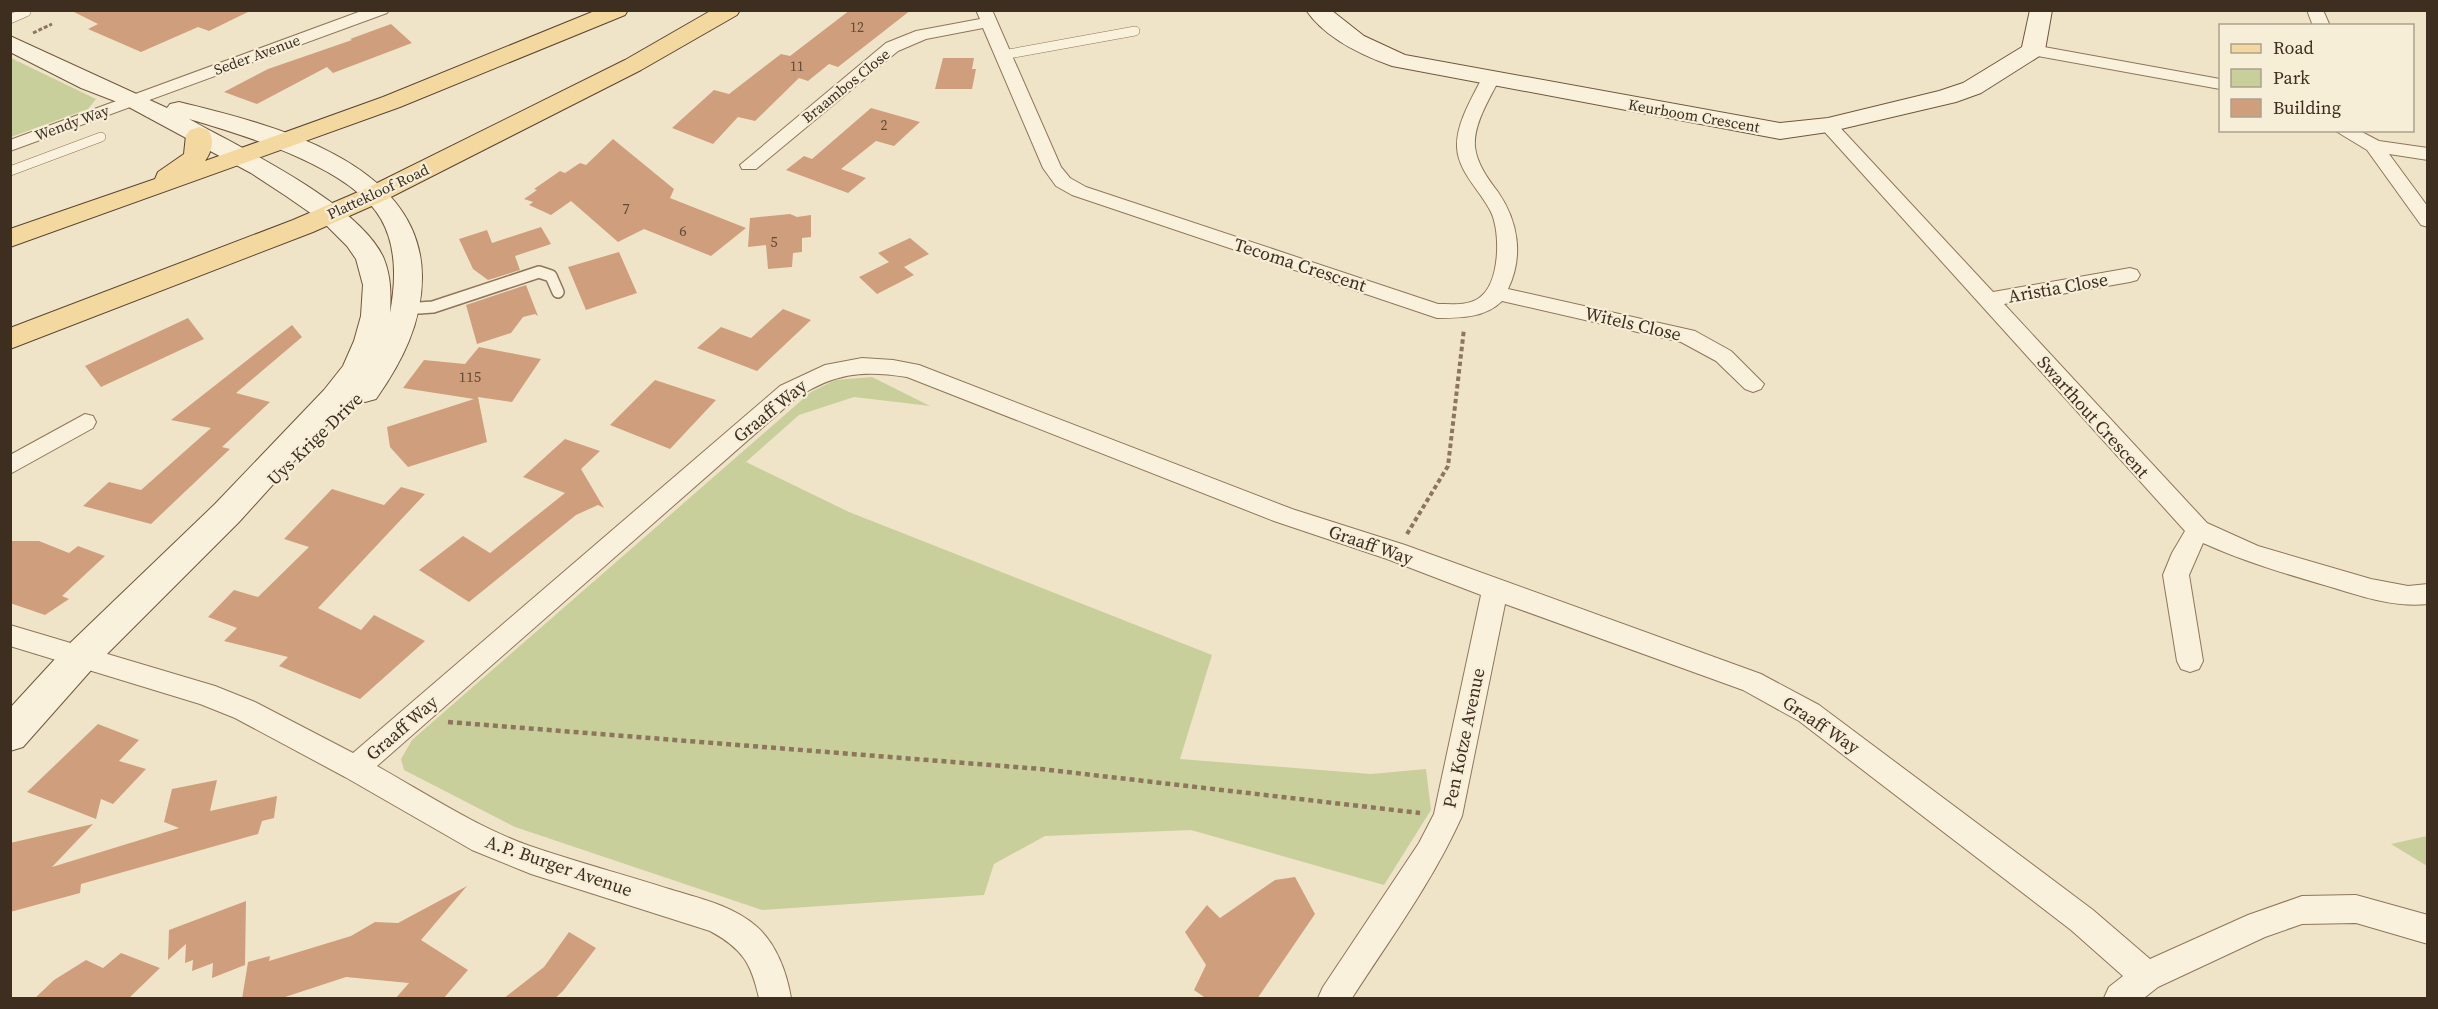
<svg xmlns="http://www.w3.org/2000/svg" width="2438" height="1009" viewBox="0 0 2438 1009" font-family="'Source Serif 4',serif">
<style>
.green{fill:#c9cf9b}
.building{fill:#cf9f7d}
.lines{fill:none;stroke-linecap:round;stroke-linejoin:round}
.lane-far1-casing{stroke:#8d765c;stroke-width:10}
.lane-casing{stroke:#8d765c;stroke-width:14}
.street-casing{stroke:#8d765c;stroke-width:2}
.secondary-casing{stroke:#6f573f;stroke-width:2}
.primary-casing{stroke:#5b4430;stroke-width:2}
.path-far2{stroke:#8d765c;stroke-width:3;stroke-dasharray:4 2;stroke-linecap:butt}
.path-far1{stroke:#8d765c;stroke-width:4;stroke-dasharray:4.5 3;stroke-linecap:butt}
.path{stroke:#8d765c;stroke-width:4.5;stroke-dasharray:5 4;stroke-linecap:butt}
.lane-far1{stroke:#faf1dc;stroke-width:9}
.lane{stroke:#faf1dc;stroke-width:11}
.street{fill:#faf1dc;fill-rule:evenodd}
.secondary{fill:#faf1dc;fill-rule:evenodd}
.primary{fill:#f3d9a0;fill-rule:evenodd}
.labels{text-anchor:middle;stroke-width:4.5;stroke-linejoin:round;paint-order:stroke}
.far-number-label{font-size:14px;fill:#624a37}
.far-street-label{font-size:15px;fill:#3d2e20;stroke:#f7eed8}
.number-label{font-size:15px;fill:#624a37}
.street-label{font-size:18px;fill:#3d2e20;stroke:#f7eed8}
</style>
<rect width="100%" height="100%" fill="#f0e4c8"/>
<path class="green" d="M11,58l85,41 -8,10 -77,28z
M872,377l58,29 -76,-9 -55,18 -53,47 103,50 363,143 -32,104 191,15 55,-5 5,41 -47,75 -193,-55 -146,6 -51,28 -10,31 -222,15 -247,-83 -111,-57 -3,-11 11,-19 399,-348 24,-12z
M2427,836v30l-36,-22z"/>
<path class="building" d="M70,10h182l-43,21 -11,-4 -57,25 -53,-23 10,-5z
M850,10h61l-73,57 -9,-3 -21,17 -9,-3 -44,43 -17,-4 -25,27 -41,-16 42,-38 15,4 52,-40 9,2z
M391,24l21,19 -79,30 -6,-6 -70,37 -33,-12 44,-23 84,-29 -2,-1z
M943,58h31l-2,11h4l-4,20h-37z
M871,108l49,14 -26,24 -18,-5 -35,28 25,9 -18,15 -62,-23 18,-14 8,3z
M613,139l61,50 -4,9 76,30 -35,28 -67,-27 -26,13 -47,-41 -20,14 -22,-10 4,-3 -9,-3 13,-9 -3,-1 26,-18 5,2 15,-10 6,2z
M790,214l7,3 14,-2v22l-9,1v14l-9,1 -1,14 -24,2 -2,-24 -18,2 2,-29z
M541,227l10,17 -36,12 5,14 -32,10 -15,-11 -14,-30 28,-9 5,13z
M910,238l19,16 -25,13 10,8 -37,19 -18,-17 30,-15 -11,-9z
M619,252l18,41 -51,17 -18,-43z
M526,285l12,31 -3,-2 -12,3 -12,16 -34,11 -11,-39z
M783,309l28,11 -54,51 -60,-23 24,-21 30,11z
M188,318l16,21 -103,48 -16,-21z
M292,325l10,12 -66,56 34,9 -48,45 8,2 -79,75 -68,-18 26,-24 32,8 70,-62 -40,-8z
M479,347l62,12 -29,43 -34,-5 9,45 -79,25 -18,-20 -3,-20 87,-28 -71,-11 21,-28 41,4z
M655,380l61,20 -46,49 -60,-24z
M565,439l35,12 -19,18 23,39 -6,-3 -22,10 -107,87 -50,-32 44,-34 27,17 75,-60 -42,-16z
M401,487l24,7 -107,114 43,22 13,-15 51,26 -65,58 -81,-33 9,-9 -64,-16 13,-13 -29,-11 26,-27 24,7 51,-50 -25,-8 48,-50 52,16z
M10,541h29l30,12 9,-7 27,10 -43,40 7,3 -24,16 -35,-12z
M98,724l41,16 -20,21 27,8 -33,35 -12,-5 -5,20 -69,-27z
M217,780l-7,31 67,-15 -3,22 -12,3 -4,13 -177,50 -1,9 -70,19v-69l83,-19 -41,43 127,-39 -15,-6 8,-33z
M1295,877l20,37 -58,85h-50l-13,-9 12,-25 -21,-33 22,-27 13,13 55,-38z
M467,886l-46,54 47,30 -25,29h-48l14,-16 -63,-6 -67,22h-37l6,-37 22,-6 -1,5 82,-25 24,-14 23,1z
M246,901l-1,64 -33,13 1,-15 -21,8 1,-11 -8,3 1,-19 -18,16 1,-30z
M569,932l27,16 -33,43 -9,8h-51l41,-32z
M121,953l39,15 -32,31h-94l20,-19 32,-20 17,8z"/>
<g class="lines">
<g class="lane-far1-casing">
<path id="lane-far1" d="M10,19l16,-7
M1003,55l132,-24
M10,171l91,-34"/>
</g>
<g class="lane-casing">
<path id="lane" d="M407,304l12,4 14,-1 106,-35 12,4 7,16"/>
</g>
<g class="street-casing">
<path id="street" d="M364,10h25l-2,3 -377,138v-11z
M976,10h16l69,157 9,11 16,9 352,117c13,0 30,2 41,-6 21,-14 22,-65 12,-86 -11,-22 -33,-40 -34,-65 -1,-23 15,-49 25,-69l3,-4h12l3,4c-10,20 -27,46 -25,69 2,17 13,32 23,45 20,29 26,64 10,97l187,42 36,20 33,33 -3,5 -8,3 -8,-3 -29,-28 -35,-19 -179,-41c-17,17 -42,17 -65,17l-365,-123 -16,-9 -13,-18 -60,-140 -57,11 -28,12 -142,118h-14l-2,-4 146,-122 30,-12 64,-12z
M2307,10h16l7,16h-17z
M2033,45l187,34v10l-193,-35 -2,-4 2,-4z
M1828,120l6,1 159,171 137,-24 7,2 3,5 -3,5 -7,2 -126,22 203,219 51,23 113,33 37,7 20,-2v20c-36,4 -70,-9 -104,-19 -41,-12 -81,-24 -121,-42l-14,32 14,86 -4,8 -9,3 -9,-3 -4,-8 -14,-86 9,-22 13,-22 -363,-402 -3,-4 3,-4z
M2334,130h24l21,11 49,7v12l-39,-6 39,53v20l-7,-2 -54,-75z
M862,358l31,2 26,5 373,144 113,36 356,129 58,31 274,205 57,49 98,-44 54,-19 54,-1 72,20v29l-72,-21 -54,1 -37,13 -107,50 -14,11h-40l5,-11 14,-11 -52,-46 -272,-209 -56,-31 -238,-86 -43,212c-29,65 -72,123 -110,182h-34l5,-11 96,-144 15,-29 47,-219 -94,-36 -113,-38 -367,-144c-45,-7 -72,-4 -111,21l-419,368c50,28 99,61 153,80 46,16 93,28 139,43 29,9 63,16 87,37 20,17 31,47 35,72h-32c-8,-35 -16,-49 -49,-67l-179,-57 -59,-24 -127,-73 -110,-59 -35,-14 -190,-58v-21l205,61 40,16 98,51 427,-367 45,-21z
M85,414l8,2 3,6 -3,6 -83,46v-19z"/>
</g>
<g class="secondary-casing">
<path id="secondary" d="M1306,10h25l33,26 41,19 375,68 48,-5 111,-27 24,-8 59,-36 8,-37h22l-7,40 -4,5 -60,38 -25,9 -128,30 -48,7 -388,-73c-31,-11 -67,-28 -86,-56z
M10,36l157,72 3,-4 9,-2c90,22 243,59 243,175 0,46 -20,85 -46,122l-11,3 -12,-6 -114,126 -146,146 -70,79 -13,4v-43l57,-62 148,-142 109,-114 19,-24 11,-25 7,-25 2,-31 -7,-26 -9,-13 -25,-25 -36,-25 -35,-23 -126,-68 -44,-17 -71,-36zM189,119c54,16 163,48 192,100 16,28 15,63 9,94 1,-19 1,-36 -6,-54 -22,-54 -145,-112 -195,-140z"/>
</g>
<g class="primary-casing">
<path id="primary" d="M597,10h31l-3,5 -225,92 -390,140v-18l145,-50 3,-7 26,-18 2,-19 4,-5 9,-3 9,3c7,10 4,21 -3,31l178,-64z
M712,10h28l-3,5 -96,55 -258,131 -70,31 -303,117v-21l283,-108 72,-31 260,-129z"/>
</g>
<path class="path-far2" d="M33,33l19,-9"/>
<path class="path-far1" d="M1407,534l41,-68 16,-137"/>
<path class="path" d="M448,722l593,47 379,44"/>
<use href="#lane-far1" class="lane-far1"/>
<use href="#lane" class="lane"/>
<use href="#street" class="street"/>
<use href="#secondary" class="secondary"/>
<use href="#primary" class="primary"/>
</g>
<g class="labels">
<g class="far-number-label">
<text x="857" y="32">12</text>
<text x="797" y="71">11</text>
<text x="884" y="130">2</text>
</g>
<g class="far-street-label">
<text transform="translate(257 55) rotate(-20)" y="5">Seder Avenue</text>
<text transform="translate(846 86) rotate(-39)" y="5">Braambos Close</text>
<text transform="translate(1694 116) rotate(10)" y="5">Keurboom Crescent</text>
<text transform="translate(72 123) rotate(-20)" y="5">Wendy Way</text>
<text transform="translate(378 192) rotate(-25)" y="5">Plattekloof Road</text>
</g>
<g class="number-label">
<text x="626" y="214">7</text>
<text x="683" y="236">6</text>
<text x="774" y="247">5</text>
<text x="470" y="382">115</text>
</g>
<g class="street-label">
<text transform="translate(1300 265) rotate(18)" y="6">Tecoma Crescent</text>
<text transform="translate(2058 288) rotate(-10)" y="6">Aristia Close</text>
<text transform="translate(1633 324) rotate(13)" y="6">Witels Close</text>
<text transform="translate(770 411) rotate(-39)" y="6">Graaff Way</text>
<text transform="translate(2093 417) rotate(48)" y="6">Swarthout Crescent</text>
<text transform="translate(315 439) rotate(-44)" y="6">Uys Krige Drive</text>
<text transform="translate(1371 545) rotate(19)" y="6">Graaff Way</text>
<text transform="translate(1821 725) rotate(34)" y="6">Graaff Way</text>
<text transform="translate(402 728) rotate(-41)" y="6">Graaff Way</text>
<text transform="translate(1464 738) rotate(-78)" y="6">Pen Kotze Avenue</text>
<text transform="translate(559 866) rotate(19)" y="6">A.P. Burger Avenue</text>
</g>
</g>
<rect width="2438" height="1009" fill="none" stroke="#3d2e20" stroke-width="24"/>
<rect x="2219" y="24" width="195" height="108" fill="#f7eed8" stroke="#ada18e" stroke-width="1.5"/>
<rect x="2231" y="44" width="30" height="9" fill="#f3d9a0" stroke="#ada18e" stroke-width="1.5"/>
<text x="2273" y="54" font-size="18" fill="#3d2e20">Road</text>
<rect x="2231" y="69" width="30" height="18" fill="#c9cf9b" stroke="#ada18e" stroke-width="1.5"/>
<text x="2273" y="84" font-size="18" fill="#3d2e20">Park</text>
<rect x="2231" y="99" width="30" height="18" fill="#cf9f7d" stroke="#ada18e" stroke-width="1.5"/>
<text x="2273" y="114" font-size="18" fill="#3d2e20">Building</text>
</svg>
